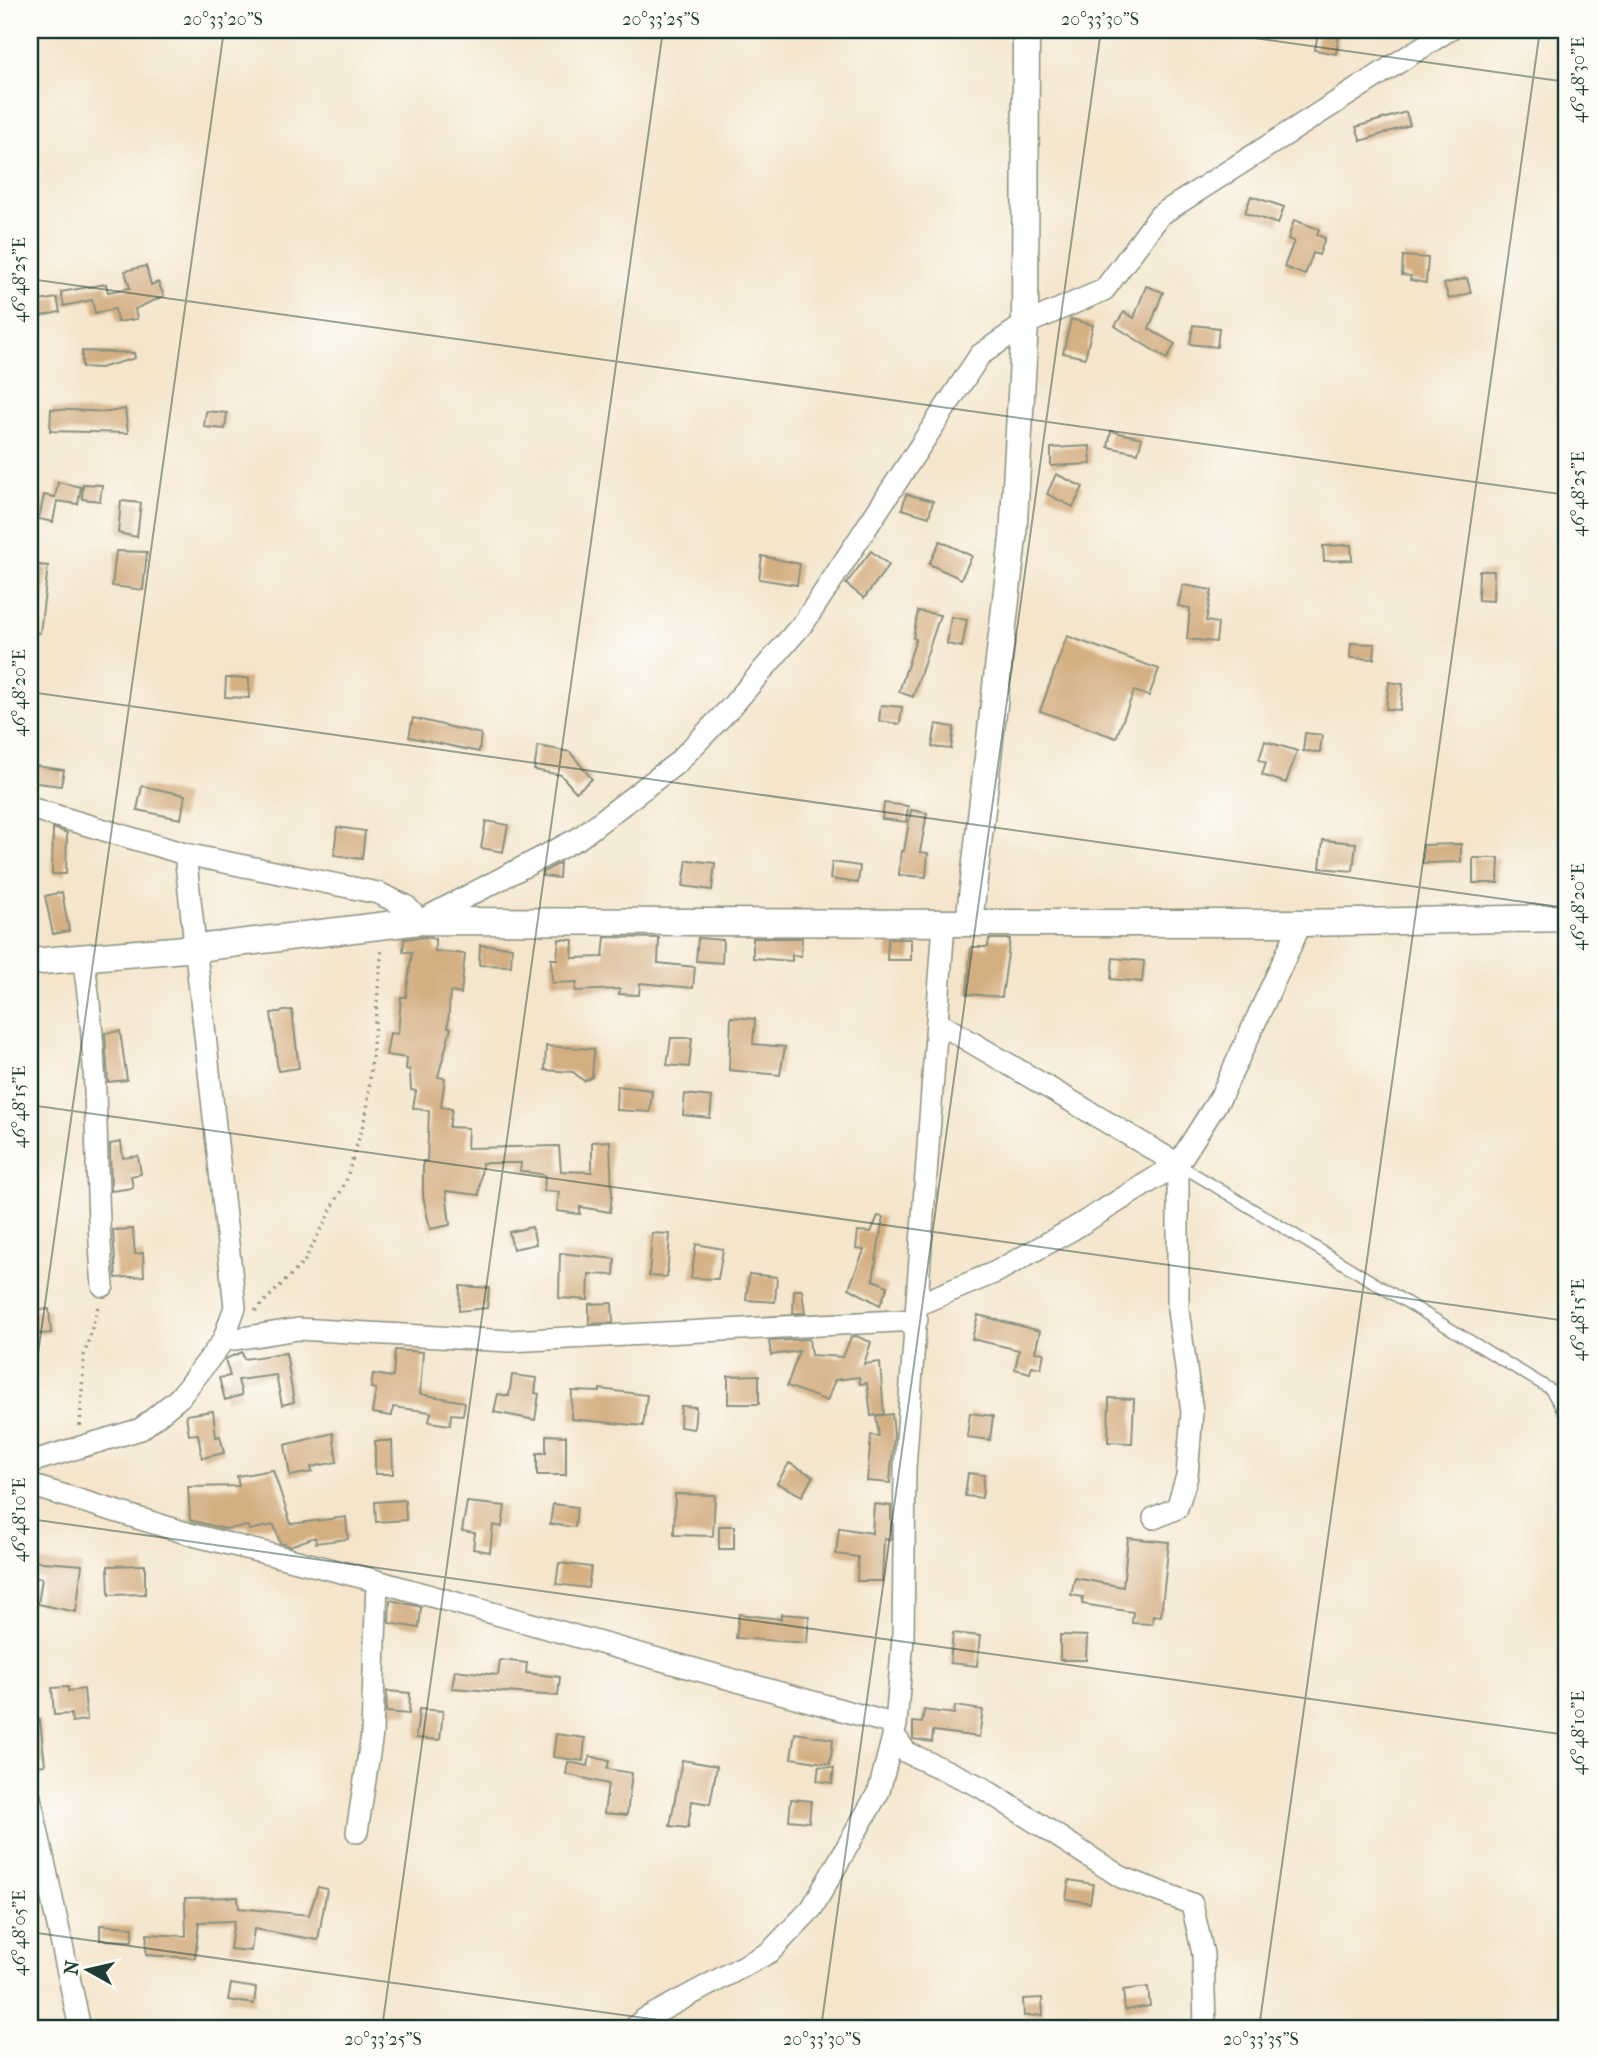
<svg xmlns="http://www.w3.org/2000/svg" width="1597" height="2058" viewBox="0 0 1597 2058" font-family="'IM FELL French Canon',serif">
<style>
.building{fill:#d4af82}
.lines{fill:none;stroke-linecap:round;stroke-linejoin:round}
.service-casing{stroke:#8a9180;stroke-width:13}
.minor-casing{stroke:#8a9180;stroke-width:24}
.tertiary-casing{stroke:#8a9180;stroke-width:29}
.path{stroke:#8a9180;stroke-width:3.5;stroke-dasharray:2 5;stroke-linecap:butt}
.service{stroke:#fff;stroke-width:10}
.minor{stroke:#fff;stroke-width:21}
.tertiary{stroke:#fff;stroke-width:26}
.ticks{fill:none;stroke:#1f3d34;stroke-width:2;stroke-opacity:0.45}
.neatline{fill:none;stroke:#1f3d34;stroke-width:2.5}
.ticks-label{font-size:18px;text-anchor:middle;fill:#1f3d34}
</style>
<rect width="100%" height="100%" fill="#fdfcf7"/>
<filter id="ink" filterUnits="userSpaceOnUse"><feTurbulence type="fractalNoise" baseFrequency=".0143" numOctaves="2"/><feDisplacementMap in="SourceGraphic" scale="14" xChannelSelector="R" yChannelSelector="G"/><feConvolveMatrix kernelMatrix="1 2 1 2 8 2 1 2 1" color-interpolation-filters="sRGB"/></filter>
<filter id="wash" filterUnits="userSpaceOnUse"><feTurbulence type="fractalNoise" baseFrequency=".00686" numOctaves="4" result="noise"/><feDisplacementMap in="SourceGraphic" scale="28" xChannelSelector="R" yChannelSelector="G"/><feGaussianBlur stdDeviation="1.57" result="paint"/><feColorMatrix in="noise" values="0 0 0 0 0 0 0 0 0 0 0 0 0 0 0 0 0 1.4 0 .05"/><feComposite in="paint" operator="in"/></filter>
<g filter="url(#wash)">
<rect width="100%" height="100%" fill="#f4e5cb"/>
<g id="blocks">
<path class="building" d="M1318,32l21,3 -3,19 -21,-4z
M1406,112l4,13 -49,16 -5,-14z
M1251,196l33,11 -6,17 -33,-11z
M1294,220l25,9 -2,6 8,3 -6,17 -6,-2 -8,22 -21,-8 10,-26 -6,-2z
M1403,256l25,2 -2,25 -16,-3 1,-4 -9,-1z
M146,266l5,19 7,-3 6,14 -29,13 2,10 -20,3 -2,-13 -20,4 -3,-13 -28,6 -3,-14 45,-8 2,8 22,-4 -5,-17z
M1467,278l4,15 -22,6 -5,-15z
M1146,286l17,6 -14,37 26,15 -8,15 -52,-33 9,-14 10,6z
M57,298l3,14 -24,5 -3,-15z
M1071,319l22,6 -8,33 -22,-5z
M1193,325l26,3 -2,19 -27,-3z
M82,351l52,2 1,5 -35,10 -18,-1z
M51,409l58,3 16,-3 3,24 -78,-2z
M206,411l21,2 -2,16 -21,-2z
M1111,431l31,7 -4,15 -30,-6z
M1090,446l1,18 -40,2v-18z
M1056,474l27,13 -10,20 -26,-13z
M58,482l23,5 -3,17 -21,-3 -4,21 -14,-3 5,-24 11,2z
M83,484l19,1 -2,16 -18,-2z
M906,494l27,7 -4,16 -27,-8z
M121,501l20,2 -4,34 -19,-4z
M940,541l32,15 -11,23 -32,-15z
M1351,545l1,15 -28,1 -1,-15z
M116,551l31,1 -4,38 -31,-4z
M871,551l18,14 -25,33 -18,-14z
M762,556l38,8 -3,21 -38,-6z
M30,564l18,2 -8,67 -10,-1z
M1479,571h15l-1,30 -15,-1z
M1183,585l29,5 -6,31 12,2 -2,19 -29,-3 3,-31 -12,-2z
M918,611l22,4 -27,82 -14,-5 17,-53 -3,-1z
M951,617l16,3 -5,27 -15,-3z
M1067,636l92,33 -10,27 -15,-5 -18,47 -76,-27z
M1351,643l24,1 -1,15 -24,-1z
M226,678h23v20l-24,-1z
M1389,682l14,2 -3,26 -14,-1z
M881,705l21,2 -2,17 -21,-3z
M413,718l68,16 -2,18 -70,-15z
M936,724l18,3 -3,22 -19,-2z
M1305,733l17,2 -2,17 -17,-1z
M1265,741l32,10 -11,32 -24,-8 4,-12 -7,-3z
M538,746l32,6 22,27 -16,13 -15,-17 -27,-5z
M30,765l34,5 -3,16 -31,-4z
M142,786l43,9 -4,24 -44,-9z
M884,803l24,3 -2,16 -24,-3z
M911,810l16,3 -7,39 8,1 -2,24 -27,-2 2,-24h3z
M486,821l22,4 -5,27 -22,-4z
M337,827l28,4 -3,28 -28,-4z
M53,828l14,5 -1,41h-14z
M1323,840l33,3 -3,28 -33,-3z
M1461,844v18l-38,1v-18z
M1473,858h26l-1,25h-25z
M687,860l28,3 -3,27 -29,-4z
M832,862l28,4 -2,17 -28,-4z
M560,863l-1,15 -17,-2 1,-4z
M62,892l7,39 -16,3 -8,-38z
M426,937l9,2v12l30,3 -4,40 -11,-2 -2,35 3,1 -13,49 7,1 -4,29 11,2 -3,18 19,1 -1,20 92,-2 2,25 31,1v-30l18,-1 2,54 -2,17 -30,-5v7l-23,-3 2,-19 -15,-1 1,-16 -25,-4 1,-8h-39l-3,32 -33,-4 4,34 -20,4 -7,-33v-35h4l2,-50 -16,-3 3,-17 -5,-1 -1,-20 -4,-1 1,-11 -21,-3 4,-22 8,1 3,-37h5l6,-45h-9l1,-13z
M605,937l54,1 -1,25 37,4 -2,21 -53,-5 -1,12 -20,-1 1,-5 -45,2 2,-9 -25,1 -1,-24h6l2,-20 14,1 -1,18 31,-1z
M698,938l25,2 -1,23 -26,-2z
M753,938h49l-1,18 -9,-1v6l-39,-3z
M888,939h23v21h-24z
M989,939h21l-8,58 -35,-3 4,-47h17z
M480,945l32,2 -1,19 -32,-1z
M1113,958l31,3 -2,21 -31,-3z
M292,1010l7,58 -21,3 -7,-58z
M731,1017l24,2 -2,25 32,3 -5,28 -51,-5z
M120,1031l7,49 -19,2 -3,-49z
M671,1038h21l-3,29 -22,-2z
M546,1046l48,3 -2,28 -8,4 -11,-9 -28,-2z
M617,1086l35,4 -2,22 -34,-2z
M685,1094l27,3 -2,21 -27,-3z
M121,1142l2,16 15,-2 3,18 -10,2 2,12 -22,3 -1,-47z
M878,1216l5,1 -10,63 15,6 -8,19 -31,-17 15,-38 -8,-1 2,-18 13,1z
M532,1227l4,17 -23,5 -4,-17z
M133,1229l2,25 8,-1 1,23 -28,2 -3,-48z
M652,1233l18,1 -3,43 -18,-1z
M696,1244l27,5 -5,30 -27,-1z
M560,1253l55,6 -1,16 -25,-1 -1,26 -29,-2z
M749,1274l28,3 -2,25 -29,-2z
M460,1286l29,2 -2,20 -28,3z
M794,1290h8l3,23h-12z
M612,1303l1,20 -24,1v-20z
M49,1309l2,24 -21,2v-24z
M978,1315l62,16 -5,21 9,1 -3,15 -9,-2 -2,7 -15,-4 4,-19 -47,-11z
M856,1336l15,6 -7,22 16,-2 4,52 -13,2 -4,-33 -7,1 -1,-7 -24,3 -8,21 -40,-15 12,-35 -28,4 -2,-14 40,-2 2,16 32,2 8,-20z
M395,1350l28,2 -3,42 45,8 -2,13 -12,-1 -1,11 -21,-3 2,-10 -38,-5 -1,9 -20,-3 4,-24 -5,-1 2,-14 20,3z
M242,1352l2,7 42,-6 8,49 -12,3 -6,-30 -38,5 4,15 -17,5 -6,-22 11,-2 -5,-17z
M512,1375l25,3 -2,15 4,1 -4,26 -41,-8 4,-18 11,2z
M759,1375v29h-31v-28z
M600,1389l47,6 -4,31 -72,-7 1,-28 28,1z
M1109,1398l25,1 -2,44 -24,-1z
M681,1406l15,1 -2,22 -14,-2z
M213,1411l3,26 4,-1 4,17 -22,5 -4,-24 -9,1 -3,-20z
M970,1413l23,3 -3,24 -23,-3z
M892,1414l2,20 -4,49 -23,-2 4,-46 8,1 -3,-20z
M333,1433l4,29 -26,5 1,5 -22,4 -5,-31z
M546,1435l20,1v39h-29v-22h9z
M375,1441h17l1,33h-18z
M789,1463l24,13 -11,20 -25,-13z
M273,1470l18,54 55,-7 2,22 -32,4 -1,-6 -25,9 -10,-3 -6,-18 -25,5 -1,-4 -23,3 -35,-9 -2,-33 51,-1 -2,-10z
M968,1473l16,2 -2,23 -17,-2z
M675,1494l40,1 -2,41 -39,-1z
M405,1500l1,20 -30,2 -1,-20z
M467,1502l38,4 -3,21 -9,-2 -3,27 -17,-3 2,-16 -13,-2z
M553,1504l24,3 -2,20 -25,-3z
M874,1504l17,2v34l-7,-1 -2,42h-25l1,-24 -22,-3 3,-26 33,5z
M719,1526h15v23h-15z
M1128,1538l41,4 -8,74 -8,-1 -1,9 -20,-1 1,-11 -51,-8 1,-7 -12,-2 4,-17 48,9z
M30,1561l52,4 -6,47 -38,-8 4,-26 -12,-1z
M559,1563l32,4 -3,21 -32,-4z
M145,1565v29l-36,1 -1,-29z
M390,1600l31,7 -2,21 -30,-5z
M739,1614l42,5v-5l28,2 -2,27 -71,-5z
M953,1633l27,3 -3,30 -27,-3z
M1060,1635l27,1 -1,24h-26z
M500,1660l27,3 -1,10 34,4 -2,19 -106,-8 3,-18 43,5z
M68,1687v4l16,-2 3,31 -15,2 -1,-8 -17,1 -2,-27z
M387,1691l23,2 -1,21 -23,-2z
M955,1706l28,4 -4,27 -46,-6 -1,11 -19,-3v-17l9,1 2,-13 30,4z
M419,1709l24,2 -3,29 -24,-2z
M40,1720l5,45 -15,2v-46z
M795,1733l38,6 -3,25 -39,-6z
M556,1734l29,4 -2,23 -30,-4z
M590,1756l19,5 -2,8 25,4 -5,42 -23,-2 4,-29 -42,-10 2,-12 20,4z
M682,1760l35,6 -7,38 -18,-3 -4,27 -18,-2z
M819,1766l15,2 -2,15 -15,-2z
M791,1799l20,2 -2,21 -20,-2z
M1069,1880l24,4 -3,19 -24,-4z
M318,1887l9,2 -9,51 -64,-11 -3,22 -21,-2 4,-28 -35,1 -4,36 -49,-3 1,-21 39,2 -1,-38 53,-1 1,11 70,7z
M100,1925l33,2 -1,14 -32,-1z
M231,1984l25,4 -2,16 -26,-4z
M1148,1987l2,19 -25,4 -2,-20z
M1042,1998l1,17 -19,1 -1,-17z"/>
</g>
</g>
<g filter="url(#ink)">
<use href="#blocks" fill-opacity="0" stroke="#8a9180" stroke-width="2"/>
<g class="lines">
<g class="service-casing">
<path id="service" d="M1178,1164l372,225 17,28"/>
</g>
<g class="minor-casing">
<path id="minor" d="M30,808l155,46 193,39 28,13 14,15 159,-83 98,-75 55,-57 73,-85 175,-266 45,-31 79,-34 56,-75 289,-185
M83,958c18,108 10,218 20,328
M937,1022l241,142v146l14,102 -5,64 -10,32 -23,10
M919,1304l77,-32 77,-43 105,-65 43,-68 80,-173
M223,1341l75,-12 211,12 408,-21
M30,1462l111,-33 39,-32 43,-56 12,-34 -50,-453
M30,1485l163,50 184,46 519,144
M894,1735l12,17 75,35 140,90 71,27 11,50 2,74
M30,1797l50,231
M357,1832l15,-98 5,-153
M634,2028l9,-8 127,-68 42,-44 67,-117 17,-66 7,-87 2,-170 39,-545"/>
</g>
<g class="tertiary-casing">
<path id="tertiary" d="M969,923h332l266,-5
M30,962l167,-14 223,-27 549,2 44,-385 12,-214 1,-294"/>
</g>
<path class="path" d="M255,1311l49,-49 42,-81 21,-70 15,-164
M80,1426l4,-70 15,-53"/>
<use href="#service" class="service"/>
<use href="#minor" class="minor"/>
<use href="#tertiary" class="tertiary"/>
</g>
</g>
<path class="ticks" d="M1198,30l369,52M30,279l1537,216M30,692l1537,216M30,1105l1537,216M30,1411l194,-1381M30,1519l1537,216M30,1932l686,96M382,2028l281,-1998M821,2028l280,-1998M1259,2028l281,-1998"/>
<rect width="1597" height="2058" fill="none" stroke="#fdfcf7" stroke-width="77"/>
<g transform="translate(88 1970) rotate(278)" stroke="#fdfcf7" stroke-width="5" paint-order="stroke">
<path d="M0-5L12 26L0 18L-12 26Z" fill="#1f3d34"/>
<text y="-10" font-size="19" font-weight="bold" text-anchor="middle" fill="#1f3d34">N</text>
</g>
<rect x="38" y="38" width="1520" height="1982" class="neatline"/>
<g class="ticks-label">
<text x="223" y="25">20°33'20"S</text>
<text x="661" y="25">20°33'25"S</text>
<text x="1100" y="25">20°33'30"S</text>
<text transform="translate(1578 80) rotate(-90)" y="6">46°48'30"E</text>
<text transform="translate(19 280) rotate(-90)" y="6">46°48'25"E</text>
<text transform="translate(1578 494) rotate(-90)" y="6">46°48'25"E</text>
<text transform="translate(19 693) rotate(-90)" y="6">46°48'20"E</text>
<text transform="translate(1578 907) rotate(-90)" y="6">46°48'20"E</text>
<text transform="translate(19 1107) rotate(-90)" y="6">46°48'15"E</text>
<text transform="translate(1578 1320) rotate(-90)" y="6">46°48'15"E</text>
<text transform="translate(19 1520) rotate(-90)" y="6">46°48'10"E</text>
<text transform="translate(1578 1733) rotate(-90)" y="6">46°48'10"E</text>
<text transform="translate(19 1933) rotate(-90)" y="6">46°48'05"E</text>
<text x="383" y="2045">20°33'25"S</text>
<text x="822" y="2045">20°33'30"S</text>
<text x="1261" y="2045">20°33'35"S</text>
</g>
</svg>
